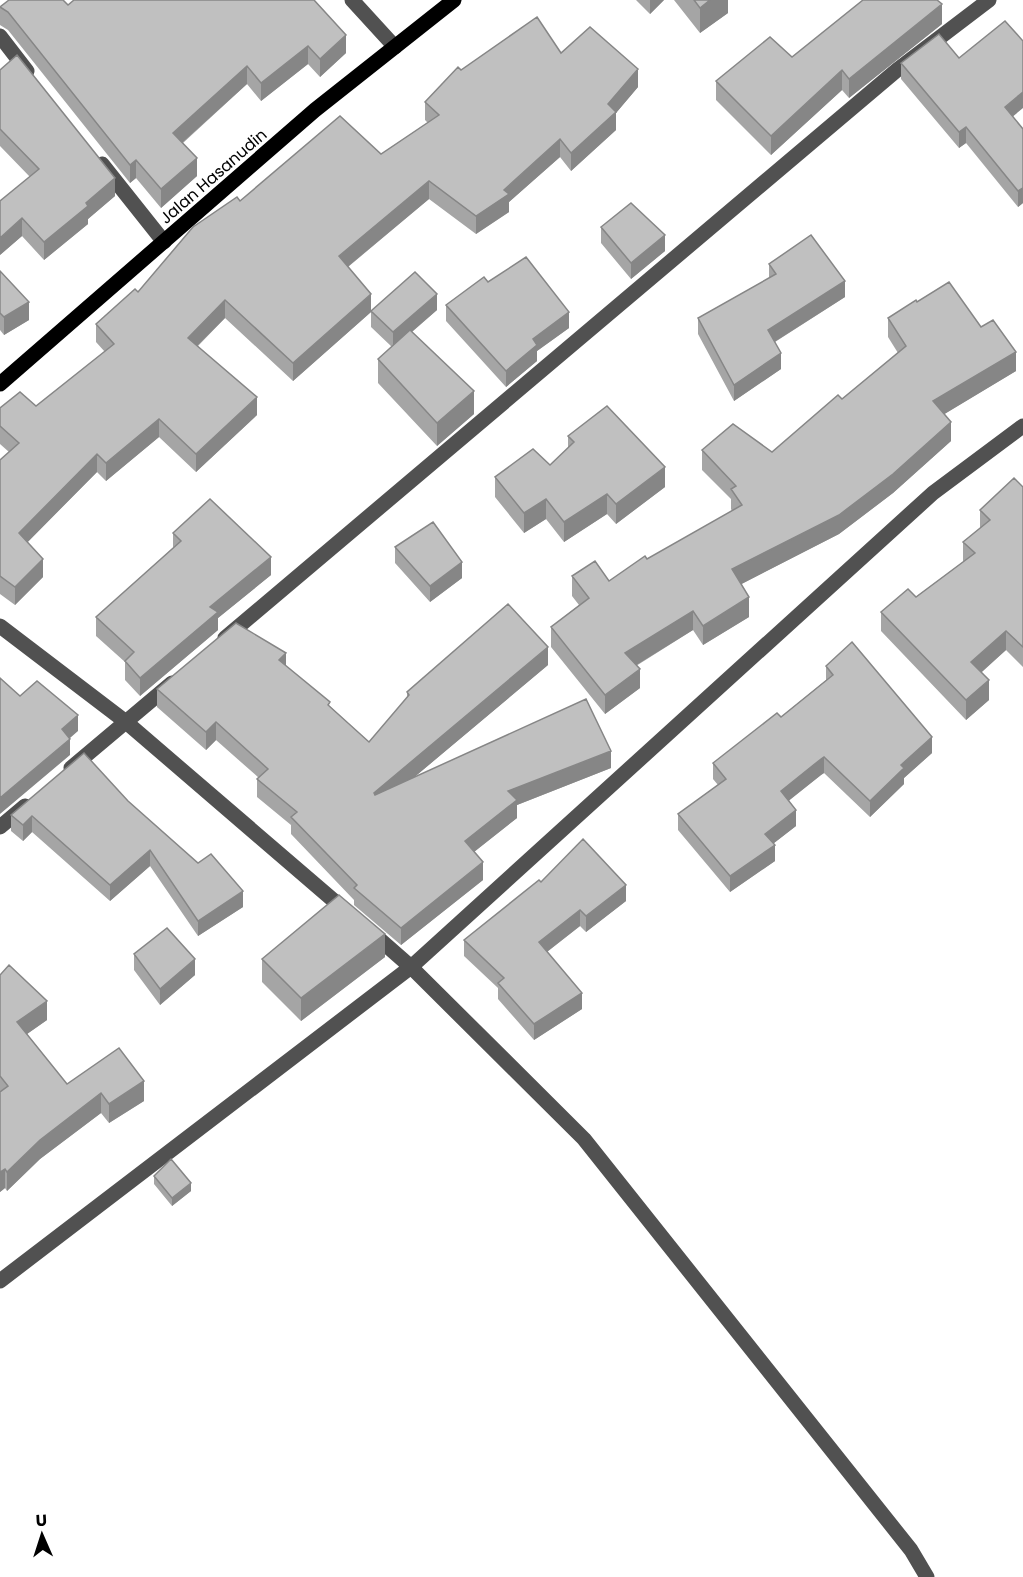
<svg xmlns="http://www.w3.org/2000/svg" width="1023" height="1577" viewBox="0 0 1023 1577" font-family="Poppins,sans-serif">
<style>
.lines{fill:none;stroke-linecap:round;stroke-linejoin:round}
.minor{stroke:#515151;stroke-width:15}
.major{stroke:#000;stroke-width:15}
.wall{fill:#a5a5a5}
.shaded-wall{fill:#868686}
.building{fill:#c0c0c0;stroke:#868686;stroke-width:1.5}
.labels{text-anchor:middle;stroke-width:4.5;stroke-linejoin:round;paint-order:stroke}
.street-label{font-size:16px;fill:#000;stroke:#fff}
</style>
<rect width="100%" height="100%" fill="#fff"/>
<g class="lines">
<path class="minor" d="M352,0l43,47
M0,36l27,35
M102,164l62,78
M0,626l126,96 221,190
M225,638l672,-568 92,-70
M71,768l101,-85
M0,827l25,-21
M370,931l41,36 173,172 327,411 16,27
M0,1281l411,-314 522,-474 90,-67"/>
<path class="major" d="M0,384l315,-274 139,-110"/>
</g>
<path class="wall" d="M636,0h28l-14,14z
M674,0h54v13l-28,20z
M68,5l278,48 -26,24 -12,-13 -47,37 -14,-17 -64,59 14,33 -36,32 -25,-30 -6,5 -122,-153 -8,-5v-18z
M942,24l-93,74 -7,-8 -71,65 -55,-55v-19l76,-24z
M561,53l77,34 -22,26v17l-45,41 -11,-14 -51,45v10l-33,22 -47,-35 -81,68 23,43h66l-25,22 62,82 -37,32 -59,-63v-24l14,-12 -21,-20v-15l-78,69 -68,-63 -27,28 59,69 -61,57 -37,-35 -53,44 -9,-9 -70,70 16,35 -28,28 -15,-11v-134l9,-8 -9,-8v-36l36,-2 69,-54 -9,-10v-18l42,-32 102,-91 141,-47 47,-31 -3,-3v-18l36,-32z
M959,58l64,71v74l-5,4 -52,-64 -7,5 -58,-69v-16z
M0,70l115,126 -27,23v5l-44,36 -22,-24 -22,19 30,-78 -30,-31z
M601,227l64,24 -34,28 -30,-36z
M769,264l76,33 -70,45 6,27 -47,32 -36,-67v-16l71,-40z
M0,271l29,49 -25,15 -4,-5z
M488,282l81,46 -32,23v10l-31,26 -60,-66v-16z
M917,302l64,25 35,44 -72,43 7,27 -58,52 -54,41 -98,50 8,33 -46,28 -10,-15 -57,36 4,22 -35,26 -54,-67v-20l28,-22 -7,-9v-20l37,5 38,-22 85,-48 -1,-2v-10l-29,-29v-20l70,2 70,-53 56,-46 -10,-16v-19z
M568,436l97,51 -49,37 -9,-10 -43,28 -18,-23 -22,14 -29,-36v-20l55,-12 18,-17z
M1023,487v180l-17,-17 -25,22 8,28 -23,20 -85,-89v-19l35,-15 47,-35v-20l17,-14v-18z
M173,533l98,42 -53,43v12l-78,66 -15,-16v-18l-29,-26v-19l77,-69z
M395,547l67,31 -32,24 -35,-39z
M548,665l-136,114 199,-11 -94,37v13l-43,34 9,28 -82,65 -47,-40v-5l-63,-66v-9l-34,-28v-18l2,-1 -43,-38 -10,10 -49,-43v-18l129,-23 83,76 38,-44v-6z
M826,666l106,87 -28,25v6l-34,33 -46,-44 -3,2 -32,25 7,26 -22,17 1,18 -45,31 -52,-62v-16l40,-29 -5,-6v-16l68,-46 45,-37z
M128,801l115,106 -45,29 -48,-70 -40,35 -78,-69 -9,9 -12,-10v-16z
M541,882l85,19 -40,31 -6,-6 -33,26 35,57 -48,31 -36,-41v-11l-34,-32v-16z
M134,954l61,21 -35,30 -26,-35z
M385,957l-84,64 -39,-39v-23z
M0,975l47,45 -20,14 40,50 77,17 -35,22 -8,-10 -61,46 -33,32 -2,-3 -5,4z
M154,1176l37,15 -19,15 -18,-22z"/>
<path class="shaded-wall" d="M650,0h14l-14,14z
M710,0h18v13l-28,20v-25z
M942,4v20l-93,74v-19z
M346,35v18l-26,24v-18z
M308,46v18l-47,37v-18z
M247,66v18l-74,67v-18z
M638,69v18l-22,26v17l-45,41v-18l37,-49z
M842,70v20l-71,65v-19z
M1023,92v16l-18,15v-16z
M966,127v16l-7,5v-16z
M560,139v18l-51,45v10l-33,22v-18z
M197,158v18l-36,32v-19z
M136,160v18l-6,5v-18z
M115,178v18l-27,23v5l-44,36v-18l42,-39z
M429,181v18l-90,75v-18z
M1023,188v15l-5,4v-16z
M22,218v18l-22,19v-17z
M665,235v16l-34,28v-16z
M845,281v16l-77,49v-16z
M371,294v18l-78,69v-18z
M437,294v16l-44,38v-16z
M225,300v18l-37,37v-17z
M29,302v18l-25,15v-18z
M569,312v16l-32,23v10l-31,26v-16l27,-32z
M1016,352v19l-83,50v-20z
M781,353v16l-47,32v-16z
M474,391v23l-37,32v-23z
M257,397v18l-61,57v-18z
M159,419v18l-53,44v-18z
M951,422v19l-58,52 -54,41 -107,55v-20z
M97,454v18l-78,79v-18z
M665,467v20l-49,37v-20z
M607,494v20l-43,28v-20z
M546,499v20l-22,14v-20z
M271,557v18l-53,43v12l-78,66v-18l70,-71z
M43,559v18l-28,28v-18z
M462,562v16l-32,24v-16z
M749,597v20l-46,28v-19z
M693,611v19l-68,42v-19z
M1006,631v19l-35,32v-20z
M548,647v18l-174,146v-18z
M286,653v18l-7,-11z
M640,669v19l-35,26v-19z
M989,680v20l-23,20v-20z
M78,715v16l-16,14v-16z
M216,722v18l-10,10v-18z
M932,737v16l-28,25v6l-34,33v-16l31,-36z
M70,739v16l-70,59v-16z
M611,751v17l-94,37v13l-52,41v-18l43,-50z
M824,757v16l-3,2 -40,32v-16l40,-32z
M796,810v16l-31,24v-16z
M32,816v16l-9,9v-16z
M775,845v16l-45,31v-16z
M150,850v16l-40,35v-16z
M483,862v18l-82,65v-17z
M626,885v16l-40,31v-16z
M243,891v16l-45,29v-15z
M580,910v16l-41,32v-16z
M385,934v23l-84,64v-23z
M195,959v16l-35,30v-16z
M582,993v16l-48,31v-16z
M47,1001v19l-30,21v-19z
M144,1081v20l-35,22v-19z
M101,1093v20l-61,46 -33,32v-19l33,-32z
M5,1169v19l-5,4v-20z
M191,1183v8l-19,15v-8z"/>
<path class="building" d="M9,0h54l5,5 6,-5h240l32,35 -26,24 -12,-13 -47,37 -14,-17 -74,67 24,25 -36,31 -25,-29 -6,5 -122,-153 -8,-5z
M694,0h16l-10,8z
M863,0h74l5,4 -93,75 -7,-9 -71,66 -55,-55 54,-44 22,20z
M537,17l24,36 29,-26 48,42 -30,35 8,8 -45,41 -11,-14 -56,51 5,4 -33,22 -47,-35 -90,75 32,38 -78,69 -68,-63 -37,38 69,59 -61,57 -37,-35 -53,44 -9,-9 -78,79 24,26 -28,28 -15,-11v-116l19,-17 -19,-17v-18l20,-16 16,14 78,-62 -18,-20 39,-35 3,3 55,-65 44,-30 3,4 100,-85 41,38 58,-39 -14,-13 33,-35 3,3z
M1005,21l18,20v51l-18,15 18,22v59l-5,3 -52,-64 -7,5 -58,-69 38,-29 20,24z
M17,55l98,123 -29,25 2,3 -44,36 -22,-24 -22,20v-37l39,-32 -39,-40v-59z
M631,203l34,32 -34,28 -30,-36z
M811,235l34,46 -77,49 13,23 -47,32 -36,-67 78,-44 -7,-10z
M526,257l43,55 -36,27 4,6 -31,26 -60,-66 38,-28 4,5z
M0,271l29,31 -25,15 -4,-4z
M415,272l22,22 -44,38 -22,-21z
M949,282l32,45 12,-7 23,32 -83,49 18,21 -58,52 -54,41 -107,54 17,28 -46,29 -10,-15 -68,42 15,16 -35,26 -54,-68 38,-29 -17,-22 23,-15 14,20 36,-25 2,3 95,-54 -11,-16 5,-3 -34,-36 31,-26 39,28 66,-57 4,4 64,-53 -18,-28 28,-18 1,2z
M410,330l64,61 -37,32 -59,-64z
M607,406l58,61 -49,37 -9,-10 -43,28 -18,-23 -22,14 -29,-36 38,-28 17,16 24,-23 -6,-6z
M1014,478l9,9v160l-17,-16 -35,31 18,18 -23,20 -85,-88 27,-23 8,8 59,-44 -12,-11 27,-22 -10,-10z
M210,499l61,58 -61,50 8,5 -78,66 -15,-17 9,-9 -38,-35 85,-76 -8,-8z
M433,522l29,40 -32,24 -35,-39z
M508,604l40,43 -174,146 1,2 211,-96 25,52 -103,40 9,9 -52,41 18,21 -82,66 -47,-40 3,-3 -66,-68 6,-5 -40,-33 11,-10 -52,-47 -10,10 -49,-43 79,-66 50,30 -7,7 51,42 -2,3 41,37 40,-47 -2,-3z
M852,642l80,95 -31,28 3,3 -34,33 -46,-44 -3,2 -40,32 15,19 -31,24 10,11 -45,31 -52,-62 48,-35 -13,-16 64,-50 4,4 52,-42 -7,-9z
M0,678l20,18 17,-15 41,34 -16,14 8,10 -70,59z
M84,753l44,48 70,62 13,-9 32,37 -45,30 -48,-71 -40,35 -78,-69 -9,9 -12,-10z
M583,839l43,46 -40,31 -6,-6 -41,32 43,51 -48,31 -36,-41 6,-5 -40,-38 75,-60 2,2z
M339,895l46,39 -84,64 -39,-39z
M167,928l28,31 -35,30 -26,-35z
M9,965l38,36 -30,21 50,62 52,-36 25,33 -35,23 -8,-11 -61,47 -33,32 -2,-3 -5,3v-80l8,-6 -8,-10v-101z
M171,1159l20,24 -19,15 -18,-22z"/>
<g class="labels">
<g class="street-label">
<text transform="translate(213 176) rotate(-41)" y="6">Jalan Hasanudin</text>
</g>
</g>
<g transform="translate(42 1535) rotate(357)" stroke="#ffffff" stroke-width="4.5" paint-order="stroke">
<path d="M0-4.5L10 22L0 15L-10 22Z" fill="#000000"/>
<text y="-9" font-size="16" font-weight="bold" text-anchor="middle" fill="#000000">U</text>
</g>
</svg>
